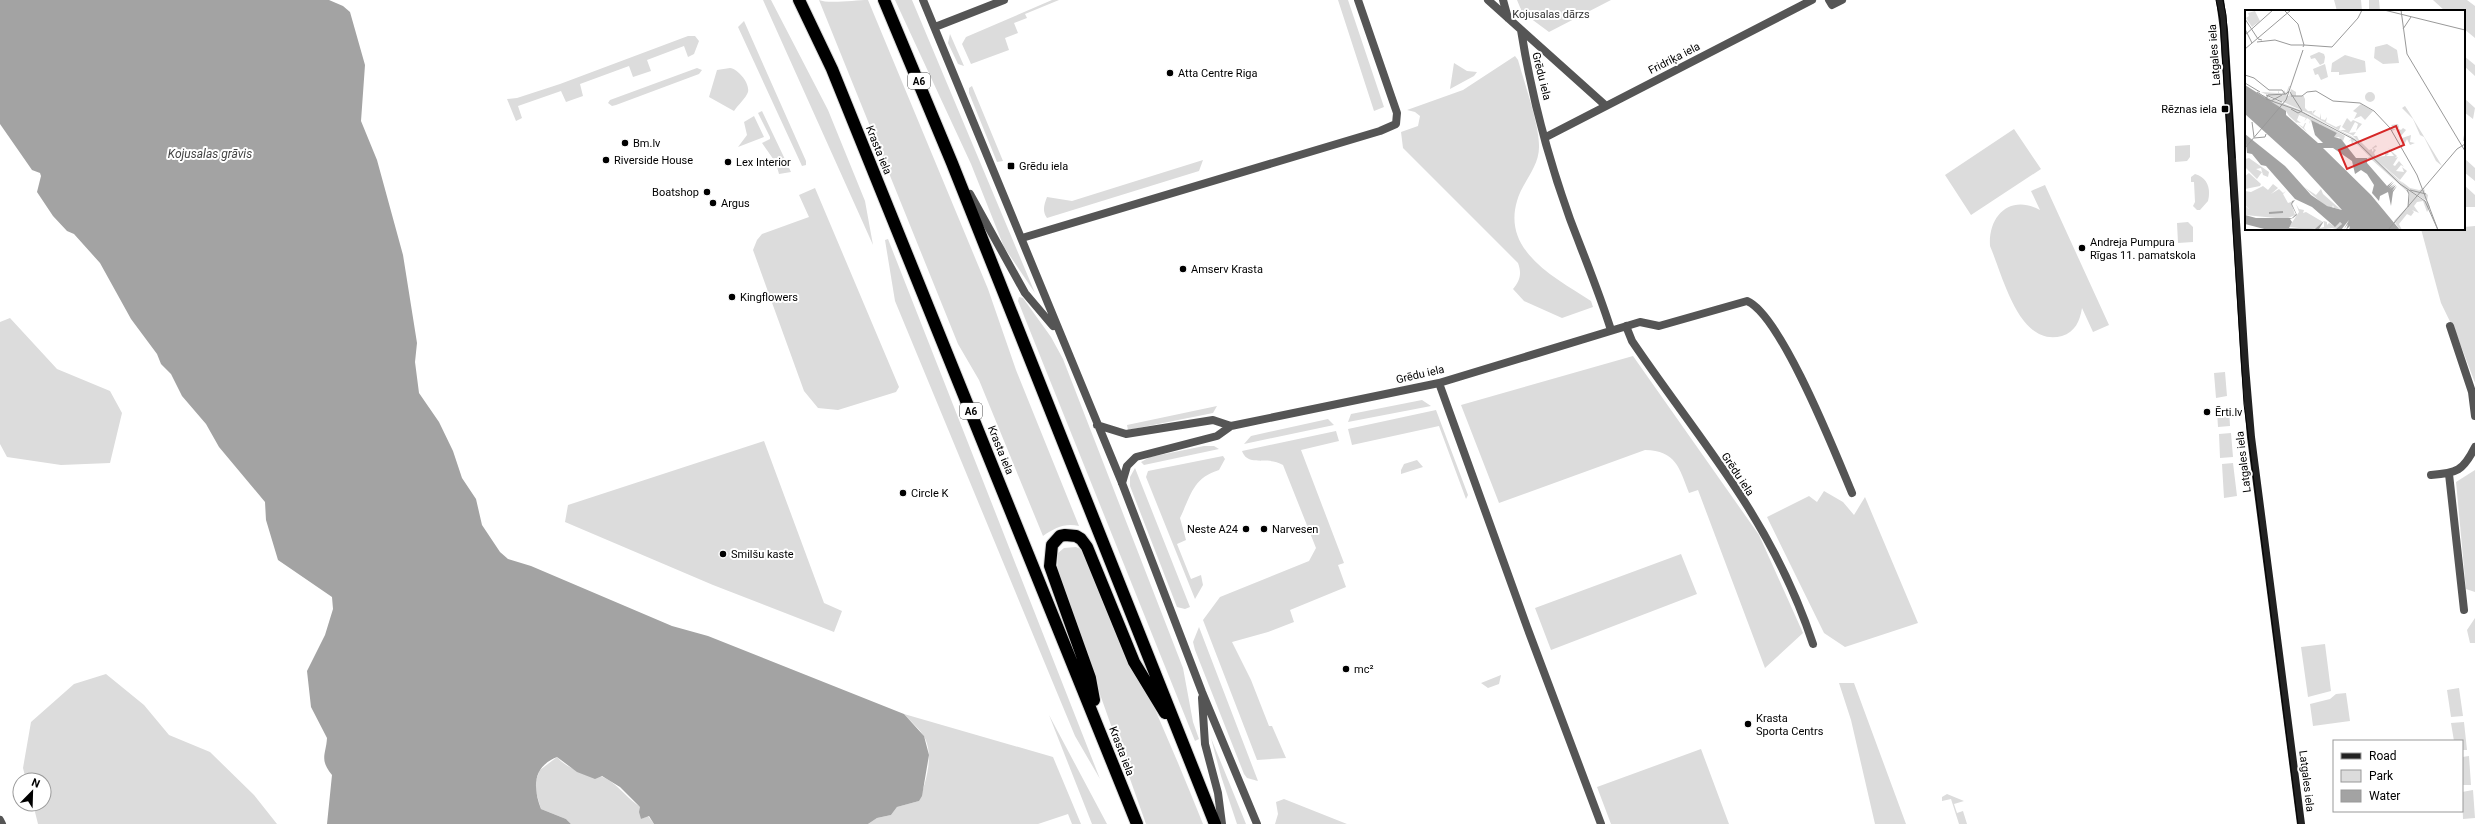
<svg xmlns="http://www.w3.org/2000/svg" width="2475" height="824" viewBox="0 0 2475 824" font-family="Roboto,sans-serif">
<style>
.green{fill:#dcdcdc}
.water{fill:#a3a3a3}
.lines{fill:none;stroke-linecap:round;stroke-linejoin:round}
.highway-casing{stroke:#dbdbdb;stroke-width:14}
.street{stroke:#555;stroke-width:8}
.secondary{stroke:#222;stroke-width:8}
.highway{stroke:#000;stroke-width:12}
.tram{stroke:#000;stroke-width:1}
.poi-dot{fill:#000;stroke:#fff;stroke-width:1.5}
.labels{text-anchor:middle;stroke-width:4;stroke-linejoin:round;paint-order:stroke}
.shield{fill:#fff;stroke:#4c4c4c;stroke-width:1}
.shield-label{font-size:10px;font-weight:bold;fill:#000}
.park-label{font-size:11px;fill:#333;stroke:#fff}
.street-label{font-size:11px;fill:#000;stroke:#fff}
.poi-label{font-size:11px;fill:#000;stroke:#fff;text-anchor:start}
.water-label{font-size:12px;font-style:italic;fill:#444;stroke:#fff}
.inset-river{fill:none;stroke:#a3a3a3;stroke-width:2}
.inset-road{fill:none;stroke:#999;stroke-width:1}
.view{fill:#d62828;fill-opacity:0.15;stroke:#d62828;stroke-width:2}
.inset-edge{fill:none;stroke:#000;stroke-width:2}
</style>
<rect width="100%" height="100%" fill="#fff"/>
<path class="green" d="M763,0h8l57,110 37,91 8,44z
M819,0c9,4 37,0 49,0l120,289 28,81 63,156c-15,-3 -24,2 -36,10l-64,-156 -21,-36z
M895,0h17l123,293 -31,-46 -33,-83z
M1052,0h7l-34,14 2,4 -13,5 4,10 -13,5 4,12 -38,14 -9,-20 4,-7z
M1338,0h10l36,107 -10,4z
M1517,0h94l-62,32 -27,-20z
M2334,0h27l1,11h-25z
M2369,0h10l1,11h-11z
M2433,0h34l8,6v32l-11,-9v-18h-19z
M744,21l62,140v4l-4,1 -64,-139z
M950,34l14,32 -6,-2 -10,-21z
M688,36h7l4,5 -5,13 -6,3 -4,-11 -37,14 4,11 -18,6 -4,-11 -49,18 3,12 -17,6 -5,-11 -43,15 4,12 -6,3 -9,-22 10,-1 43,-14z
M1515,56l3,4c6,22 21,64 21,85 1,22 -17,37 -22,56 -15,51 39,77 74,100l2,6 -31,11 -38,-17 -11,-12c7,-9 9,-15 5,-26l-115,-115 -2,-16 17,-6 2,-10 -5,-4 -8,-2 56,-20z
M2464,56l11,9v11l-11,-10z
M1454,63l13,8 10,1 -3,4 -24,13z
M697,68l5,2 -3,4 -83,31 -4,1 -4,-3 2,-3z
M730,68c8,1 20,15 18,24 -2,6 -10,13 -14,19l-25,-14 8,-27z
M972,86l31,75 -6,1 -28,-69v-5z
M2464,98l11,10 -2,11 -9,-7z
M762,111l29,61 -12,2 -3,-11 -14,-20 8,-4v-2l-12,-24z
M754,116l10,21 -26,10 9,-12 -3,-13z
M2014,129l27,40 -70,46 -26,-40z
M2190,145v12l-3,4 -12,1v-16z
M2464,158l11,10v13l-11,-9z
M1203,160l-4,11 -152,47c-5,-7 -3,-13 0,-21l25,4z
M2195,174c13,4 16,15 13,27l-8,9h-3l-4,-4 2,-4 -1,-20h-3v-5z
M2045,185l64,140 -16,7 -11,-24c-2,13 -7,24 -20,28 -43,12 -59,-60 -72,-90 -2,-31 21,-52 50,-36l-9,-19z
M2464,185l11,10v12h-11z
M815,188l84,199 -3,5 -58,18 -20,-2 -14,-17 -51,-141 4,-10 5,-6 47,-17 -10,-22z
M2188,222l5,5v15l-15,1 -1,-20z
M2475,226v157l-17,-45 -17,-35 -20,-74h43v-2z
M888,239l212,540 -25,-43 -180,-435 -10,-61z
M1019,297l4,1 28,39 12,22 120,309 10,54 6,17 -4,2 -177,-440z
M10,318l47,51 53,22 12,22 -12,50 -49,2 -54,-8 -7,-13v-122z
M1633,356l126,179 44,98 -38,35 -67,-178 -9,3c-10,-26 -13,-42 -44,-43l-146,53 -38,-98z
M2225,372l2,24 -11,2 -2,-25z
M1422,400l9,6 -83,16 3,-8z
M1217,406l-4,7 -85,17 -1,-5z
M1436,410l32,85 -2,4 -27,-73 -87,19 -4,-16z
M2229,410l1,16 -12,1 -1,-16z
M1328,419l6,6 -90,19 7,-8z
M1336,431l3,10 -38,9 43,113 -6,2 8,22 -56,23 4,12 -26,10 -36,10 19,38 18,46h3l14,32 -29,2 -54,-140 17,-23 89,-36 7,-13 -33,-83c-15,-10 -35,3 -41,-14z
M2231,433l2,24 -13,1 -1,-24z
M764,441l60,162 18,8 -8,21 -121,-47 -148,-63 3,-17z
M1204,446h10l5,3 -75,16 -3,-3 9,-5z
M1223,456l2,3 -6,11c-26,8 -28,25 -39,48l6,22 -9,4 14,35 10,-4 2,10 -8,14 -49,-122 2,-6z
M1417,460l6,7 -22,7v-4l3,-6z
M2233,463l4,33 -13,2 -2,-34z
M1135,468l55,139 -5,2 -8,-2 -47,-121v-9z
M2475,470v122l-9,-3 -10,-107z
M1824,491l19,11 11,13 11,-18 53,126 -73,24 -21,-14 -57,-116 42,-21 8,6z
M1076,547l7,3c42,91 83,181 120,274h-57l-89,-251 1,-20 6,-5z
M1681,554l16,40 -146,56 -16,-42z
M2475,618v25h-5l-3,-13z
M1199,627l59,154 -11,-3 -3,-4 -49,-124 -2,-8z
M2325,644l6,47 -23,6 -7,-50z
M106,674l38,31 25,30 41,17 44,43 23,29h-239l-5,-20h11v-24h-18l-3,-12 8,-46 43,-38z
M1501,675l-2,9 -11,4 -7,-5z
M1839,683h15l52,141h-31l-24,-104z
M2459,688l4,28 -12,1 -4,-27z
M2346,693l4,28 -37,5 -3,-22 20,-5 6,-5z
M904,714l149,43 28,67h-9l-4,-10 -30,10h-170l9,-6 14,-3 6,-8 22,-6c7,-19 16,-48 4,-66 -5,-8 -13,-14 -19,-21z
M1049,715l58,109h-15z
M2464,722l3,28h-5v-9h-8l-3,-18z
M1211,738l33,81 2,5h-9l-16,-48z
M1701,749l28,75h-118l-14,-37z
M2469,756l2,29h-9v-28z
M557,757c16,18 32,12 48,21 14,7 25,24 36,29v12l7,-3 6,8h-83l-5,-5 -25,-10 -7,-24 6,-15z
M2473,790l2,28 -12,1 -1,-27z
M1947,794l17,7 -10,3 3,9 6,-2 4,13h-8l-8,-25 -9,2v-4z
M1284,799l63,25h-72l3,-10 -2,-12z"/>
<path class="water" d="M0,0h329l14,6 7,6 15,53 -4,56 16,39 26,95 14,88 -2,19 4,31 20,29 14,29 9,27 14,21 6,26 18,27 8,7 23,7 141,60 36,10 196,78 20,22 5,19 -7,41 -3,5 -22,6 -6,8 -14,3 -9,6h-214l-5,-8 -8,3 -2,-7 1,-5 -20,-20 -18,-11 -7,3 -18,-7 -20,-15c-25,10 -24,31 -16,52l25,10 5,5h-244l5,-49c-13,-16 -6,-20 -5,-37l-16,-31 -4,-36 18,-36 8,-26 -1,-12 -54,-37 -12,-40 -1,-18 -46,-55 -13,-23 -24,-28 -11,-22 -10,-10 -4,-10 -26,-35 -31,-56 -26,-29 -7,-3 -14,-15 -16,-24 4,-16 -1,-3 -8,-3 -32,-46z"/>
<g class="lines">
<g class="highway-casing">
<path id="highway" d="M799,0l33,69 305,755
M884,0l68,163 263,661
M1094,700l-4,-22 -40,-112 2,-21 8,-9 5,-1 11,1 5,3 6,8 47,115 31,51"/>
</g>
<path class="street" d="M923,0l199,483 80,209 55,132
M1488,0l117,105
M1503,0l5,18
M1829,0l3,5 10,-5
M935,27l69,-27
M1521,30c10,63 27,128 49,189 14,37 29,73 41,111
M1546,137l266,-137
M970,194l55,99 28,33
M1022,238l358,-107 16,-7 1,-11 -39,-113
M1626,326l6,15c33,49 70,96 103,146 32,48 60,102 78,157
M2450,326l22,66 3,24
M1439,383l88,244 74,197
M1097,425l29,9 87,-14 18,6
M2449,474l15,136
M2431,475c26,-2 32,-4 44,-28
M1122,483l5,-17 9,-9 81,-21 14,-10 208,-43 201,-61 19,4 88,-25c34,14 89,154 105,192
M1202,698l3,46 13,49 4,31
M0,820l2,4"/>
<path class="secondary" d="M2220,0l4,30 21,336 6,71 50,387"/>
<use href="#highway" class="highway"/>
<path class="tram" d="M2216,0l4,19 24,385 54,420
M2223,0l3,15 9,143"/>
</g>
<g class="poi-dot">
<circle cx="1170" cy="73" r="4"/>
<rect x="2221" y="105" width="8" height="8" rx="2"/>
<circle cx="625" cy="143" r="4"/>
<circle cx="606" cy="160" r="4"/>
<circle cx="728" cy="162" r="4"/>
<rect x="1007" y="162" width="8" height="8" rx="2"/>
<circle cx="707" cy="192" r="4"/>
<circle cx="713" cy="203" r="4"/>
<circle cx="2082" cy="248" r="4"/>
<circle cx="1183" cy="269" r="4"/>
<circle cx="732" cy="297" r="4"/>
<circle cx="2207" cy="412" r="4"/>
<circle cx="903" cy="493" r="4"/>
<circle cx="1246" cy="529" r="4"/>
<circle cx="1264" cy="529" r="4"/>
<circle cx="723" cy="554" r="4"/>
<circle cx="1346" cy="669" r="4"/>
<circle cx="1748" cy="724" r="4"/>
</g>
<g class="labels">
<g class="shield">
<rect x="908" y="73" width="22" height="16" rx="3"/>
<rect x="960" y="403" width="22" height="16" rx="3"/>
</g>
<g class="shield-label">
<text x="919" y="85">A6</text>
<text x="971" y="415">A6</text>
</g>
<g class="park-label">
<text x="1551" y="18">Kojusalas dārzs</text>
</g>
<g class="street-label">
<text transform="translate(2214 55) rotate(-94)" y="4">Latgales iela</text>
<text transform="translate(1674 58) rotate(-27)" y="4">Fridriķa iela</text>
<text transform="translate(1542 76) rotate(76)" y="4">Grēdu iela</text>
<text transform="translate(879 150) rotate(68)" y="4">Krasta iela</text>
<text transform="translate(1420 374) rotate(-13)" y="4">Grēdu iela</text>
<text transform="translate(1001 450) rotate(68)" y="4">Krasta iela</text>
<text transform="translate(2243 462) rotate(-97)" y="4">Latgales iela</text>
<text transform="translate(1738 474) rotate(56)" y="4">Grēdu iela</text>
<text transform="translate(1122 751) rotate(69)" y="4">Krasta iela</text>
<text transform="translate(2307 781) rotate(83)" y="4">Latgales iela</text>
</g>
<g class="poi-label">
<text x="1178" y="77">Atta Centre Riga</text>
<text x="2217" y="113" text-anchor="end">Rēznas iela</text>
<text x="633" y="147">Bm.lv</text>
<text x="614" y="164">Riverside House</text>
<text x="736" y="166">Lex Interior</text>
<text x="1019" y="170">Grēdu iela</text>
<text x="699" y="196" text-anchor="end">Boatshop</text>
<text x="721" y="207">Argus</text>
<text x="2090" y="246">Andreja Pumpura<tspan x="2090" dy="13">Rīgas 11. pamatskola</tspan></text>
<text x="1191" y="273">Amserv Krasta</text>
<text x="740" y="301">Kingflowers</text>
<text x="2215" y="416">Ērti.lv</text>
<text x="911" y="497">Circle K</text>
<text x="1238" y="533" text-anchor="end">Neste A24</text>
<text x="1272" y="533">Narvesen</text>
<text x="731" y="558">Smilšu kaste</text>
<text x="1354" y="673">mc²</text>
<text x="1756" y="722">Krasta<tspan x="1756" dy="13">Sporta Centrs</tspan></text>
</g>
<g class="water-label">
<text x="210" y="158">Kojusalas grāvis</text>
</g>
</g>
<g transform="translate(2245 10)">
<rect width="220" height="220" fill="#fff"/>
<path d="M10,1l5,10 -8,6 -6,-9 3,-2 -1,-3zM142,34l10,6 2,13 -16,1 -9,-6 1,-11zM74,42l5,2 1,3 -1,6 -4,2 -5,-7 -4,1 -1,-3zM100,45l20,6 1,11 -27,3v-3h-8l1,-9zM80,54l3,13 -7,3 -3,-6 -3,1 -2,-6zM44,76h1l-3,9h-1l3,1 2,-7 5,3v4h8v3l1,-2v11l3,3h4v3l1,-3 3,-1 -3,4 7,4 1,-5v6l4,1 2,-3 -1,5 10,5 5,-2 -2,5 12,6 7,5 -6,-6 -12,-5h6l-4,-3 5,-9 4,4 2,-2 9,4 -6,7 2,-7 -3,-2 -6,11 7,-1 -3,4h4l3,6 4,-4 -3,4 8,8 3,-1v3l2,-2 -2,-2 4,-3 1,2 -4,1 3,2 -2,3 2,4 9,-1v-5l4,3 -3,2h8l-6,-8 9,8 -2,2 3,-1 -5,8 2,1 4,-5 5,6 -3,-2 -5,6 8,1 -2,-5 5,4 -7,9 -21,-18 28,26 -6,-7 9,7 9,2 -2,1 7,-3 1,4 -2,-1 5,4 -1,6 -26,-16 -49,-47 -42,-24 -49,-22 17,1 1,-3v3l3,1 2,-4 2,3zM9,79l46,21 31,16 -31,-15 45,25 -2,5 2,3 -6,-7 -6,1 4,-5 -16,-6 -2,-4v2l-8,-5 -2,4 1,-4 -3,-2 -3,4 2,-4 -7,-3 -2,5 4,3 -6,-1 8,5 2,-4h1l-2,5 3,4 -18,-16 -3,-5h-4l-22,-17 40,16zM120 87a5 5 0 1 1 10 0a5 5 0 1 1-10 0ZM116,94l12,7 -8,9 -4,-4 -7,3 3,-6 -4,-2zM160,96l4,6 33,54 -6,-5 -12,-24 -4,-2 -7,-16 -11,-11zM153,114l1,3 -1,2 -4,-3 -1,3h2l4,1v-1l2,1 2,-2 3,2 -5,6 1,2 9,-3 -1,7 5,1 -5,2 -3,-6 -3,6 -8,-16 -4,2 -1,-3h3l-3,-3zM107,128l67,60 9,4 2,5 -3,5 -4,-11 -6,1 -3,4 5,7 -7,-3 2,2 -3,4 -4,-2 -8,10 3,6h-2l-6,-9 14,-15 2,-12 -39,-35 -4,3v-4l3,-1 -16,-16 -2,3 -1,-4 -3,2zM4,148l20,14 -1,5 -5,-2 -2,-7 -5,1 6,3 -5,7 -12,-12v-8zM4,163l12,11 -1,2 -15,3v-13zM28,174l5,4 -7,6 8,-5 4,4 3,-2 -3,3 5,9 3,-1 4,13 -9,4 -41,-4v-9l4,3 -4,-4v-14l6,1 12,-6 5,4zM59,177l12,8 5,-6 2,5 17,15 -6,-1 -1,-3 -1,3 -8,-3zM51,194l3,5 5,1 -1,3 3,-1 17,10 -7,7 8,-2v-6l3,1v3l2,-2 5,3 6,-4 2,2 -6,5 -4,-1 -13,2 -30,-3 10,-15z" fill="#dcdcdc"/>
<path d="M0,75l41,26v4l32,28h5l-8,-8 -4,-15 26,13 -3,4 7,2 15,19h11v5l20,23 6,-5 -5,6 6,-5 -5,6 6,-4 -5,5 6,-4 -4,6 5,-5 -4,6 -2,14 -3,-14 -8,4 -1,5 -7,-8 2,-8 -7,-11 -6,-4 -6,4 -3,-13 -19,-13h-10l48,47 29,35h-51l1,-4 -4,4 2,-6 -4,5 5,-9 -8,10h-73l-23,-6v-9l11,3h36l4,-4 -5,-10 1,-3 3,-1 -3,4 5,11 -4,3 -3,1 2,3 -3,6 26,1 9,-8 -5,8h17l6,-5 -2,-2 -5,5 -23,-20 -17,-8 -29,-33 -5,-1 -9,-11 -5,-1 -2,-19 40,32 26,29 16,11 15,4 -44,-48 -53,-48z" fill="#a3a3a3"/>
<path class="inset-river" d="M24,203l14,-1"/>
<path class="inset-road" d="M39,0l14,14 6,21 28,2 26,-29 4,-8M139,0l81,20M156,0l6,44 58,97M0,9l13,20 4,1M0,19l7,14M158,19l8,-12M0,25l28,-25M12,32l18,-2 16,5h13l-1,2M0,39l46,-39M220,62v27M0,65l9,3 15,12h13l3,4M0,73l15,9M44,81l-3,3 -18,1 -2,4 34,12 55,29 45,44 25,17 13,29M12,82l14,9 11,-6M45,82l12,19 -4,2 -7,-4M21,85l16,7M46,86h11l5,-4 9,-1 17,10 27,2 14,8 16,17 27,47 21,55M7,112l2,15M9,128l11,-1 1,-3M219,131l1,-12M0,138l41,-48 17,-50M162,180l2,4 -1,13M165,180l16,4M143,220l69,-81 8,-5"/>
<path class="view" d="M151,116l8,19 -57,24 -8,-19z"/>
<rect width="220" height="220" class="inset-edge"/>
</g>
<rect x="2333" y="740" width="130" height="72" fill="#ffffff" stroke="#999999"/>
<rect x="2341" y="753" width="20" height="6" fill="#222222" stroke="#999999"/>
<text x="2369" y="760" font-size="12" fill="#000000">Road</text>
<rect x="2341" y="770" width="20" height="12" fill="#dcdcdc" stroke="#999999"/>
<text x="2369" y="780" font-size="12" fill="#000000">Park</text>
<rect x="2341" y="790" width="20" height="12" fill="#a3a3a3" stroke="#999999"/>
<text x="2369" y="800" font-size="12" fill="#000000">Water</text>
<g transform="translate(32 792) rotate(23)"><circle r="19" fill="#ffffff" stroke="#999999"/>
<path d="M0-3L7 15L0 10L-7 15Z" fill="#000000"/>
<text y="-6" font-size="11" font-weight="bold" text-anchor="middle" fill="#000000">N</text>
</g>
</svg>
